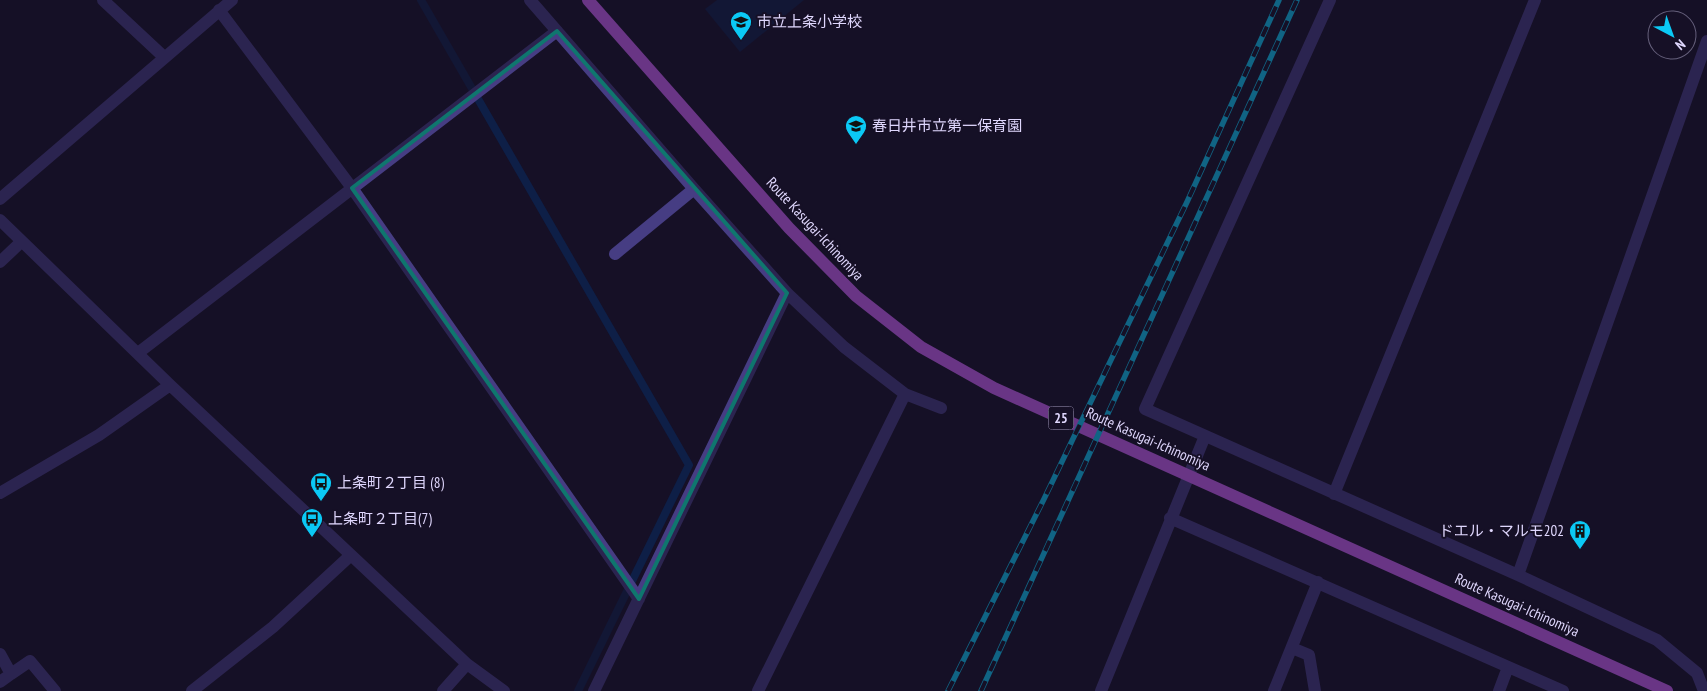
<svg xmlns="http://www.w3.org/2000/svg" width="1707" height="691" viewBox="0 0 1707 691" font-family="'PT Sans Narrow','Noto Sans JP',sans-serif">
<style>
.water{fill:#0e1f47}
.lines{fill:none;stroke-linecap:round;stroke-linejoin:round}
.stream{stroke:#0e1f47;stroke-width:8}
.minor{stroke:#463d83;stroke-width:12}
.major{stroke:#ce63f9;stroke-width:12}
.rail-casing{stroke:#0bc9f5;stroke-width:5.5}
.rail{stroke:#161026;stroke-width:4;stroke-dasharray:11;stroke-linecap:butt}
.marked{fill:none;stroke:#0f766e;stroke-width:4;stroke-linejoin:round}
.labels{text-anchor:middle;stroke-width:4;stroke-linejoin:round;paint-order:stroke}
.shield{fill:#161026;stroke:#a39bbc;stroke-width:1}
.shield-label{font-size:14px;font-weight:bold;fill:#dfd7fd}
.poi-label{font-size:15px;fill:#dfd7fd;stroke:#161026;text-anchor:start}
.street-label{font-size:15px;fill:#dfd7fd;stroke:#161026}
</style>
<rect width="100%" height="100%" fill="#161026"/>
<path class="water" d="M717,0h87l-64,52 -35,-43z"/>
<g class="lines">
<path class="stream" d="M421,0l268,465 -111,226"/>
<path class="minor" d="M103,0l61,57
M530,0l164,189 93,104 57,54 61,47 36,14
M1330,0l-185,409 373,166 139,65 40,33 7,18
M219,10l133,178 287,411
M0,199l232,-199
M0,220l170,165 297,279 37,27
M615,254l79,-65
M0,262l21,-20
M138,353l419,-322
M0,493l99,-58 71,-50
M1334,494l201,-494
M1170,518l393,173
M1518,575l189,-534
M1292,648l17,7 6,36
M0,654l11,20 19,-13 25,30
M0,682l11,-8
M192,691l81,-64 78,-72
M443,691l24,-27
M594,691l193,-398
M758,691l147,-297
M1101,691l104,-255
M1274,691l44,-109
M1499,691l9,-24"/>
<path class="major" d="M588,0l201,228 67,68 65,51 73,41 673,303"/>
<g class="rail-casing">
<path id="rail" d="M948,691l96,-192 143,-297 92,-202
M981,691l316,-691"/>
</g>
<use href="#rail" class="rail"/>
</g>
<path d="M0 0H1707V691H0ZM557,31l230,262 -148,306 -287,-411z" fill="#161026" fill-opacity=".55" fill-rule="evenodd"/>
<path class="marked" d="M557,31l230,262 -148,306 -287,-411z"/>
<defs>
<g id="school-pin" transform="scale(1.125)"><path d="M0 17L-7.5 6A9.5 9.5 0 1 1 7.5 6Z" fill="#0bc9f5" stroke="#161026"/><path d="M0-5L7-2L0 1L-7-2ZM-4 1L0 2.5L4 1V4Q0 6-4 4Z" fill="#111"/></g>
<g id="bus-pin" transform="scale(1.125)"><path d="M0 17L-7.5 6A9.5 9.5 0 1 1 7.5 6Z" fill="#0bc9f5" stroke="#161026"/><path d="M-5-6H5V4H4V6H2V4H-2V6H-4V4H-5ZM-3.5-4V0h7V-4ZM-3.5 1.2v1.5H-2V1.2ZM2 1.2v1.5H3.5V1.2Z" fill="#111"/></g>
<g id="building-pin" transform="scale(1.125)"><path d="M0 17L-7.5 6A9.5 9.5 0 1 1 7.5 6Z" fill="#0bc9f5" stroke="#161026"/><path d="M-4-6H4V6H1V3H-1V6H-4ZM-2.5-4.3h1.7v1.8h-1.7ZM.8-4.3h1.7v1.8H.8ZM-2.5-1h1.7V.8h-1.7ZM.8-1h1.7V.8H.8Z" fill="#111"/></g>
</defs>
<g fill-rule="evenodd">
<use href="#school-pin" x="741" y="22"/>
<use href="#school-pin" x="856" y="126"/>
<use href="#bus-pin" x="321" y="483"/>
<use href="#bus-pin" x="312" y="519"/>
<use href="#building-pin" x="1580" y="531"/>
</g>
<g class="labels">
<rect class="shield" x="1048.5" y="406.5" width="25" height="23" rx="4"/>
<g class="shield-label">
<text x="1061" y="423">25</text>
</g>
<g class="poi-label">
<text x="757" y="27">市立上条小学校</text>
<text x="872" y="131">春日井市立第一保育園</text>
<text x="337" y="488">上条町２丁目 (8)</text>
<text x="328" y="524">上条町２丁目(7)</text>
<text x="1564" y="536" text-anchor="end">ドエル・マルモ202</text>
</g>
<g class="street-label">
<text transform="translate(815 229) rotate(47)" y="5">Route Kasugai-Ichinomiya</text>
<text transform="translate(1148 439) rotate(24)" y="5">Route Kasugai-Ichinomiya</text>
<text transform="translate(1517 605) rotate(24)" y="5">Route Kasugai-Ichinomiya</text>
</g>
</g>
<g transform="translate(1672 35) rotate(139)"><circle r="24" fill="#161026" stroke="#66607c"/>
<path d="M0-4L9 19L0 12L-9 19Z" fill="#0bc9f5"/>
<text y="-8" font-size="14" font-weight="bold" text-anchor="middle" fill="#dfd7fd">N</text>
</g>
</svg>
